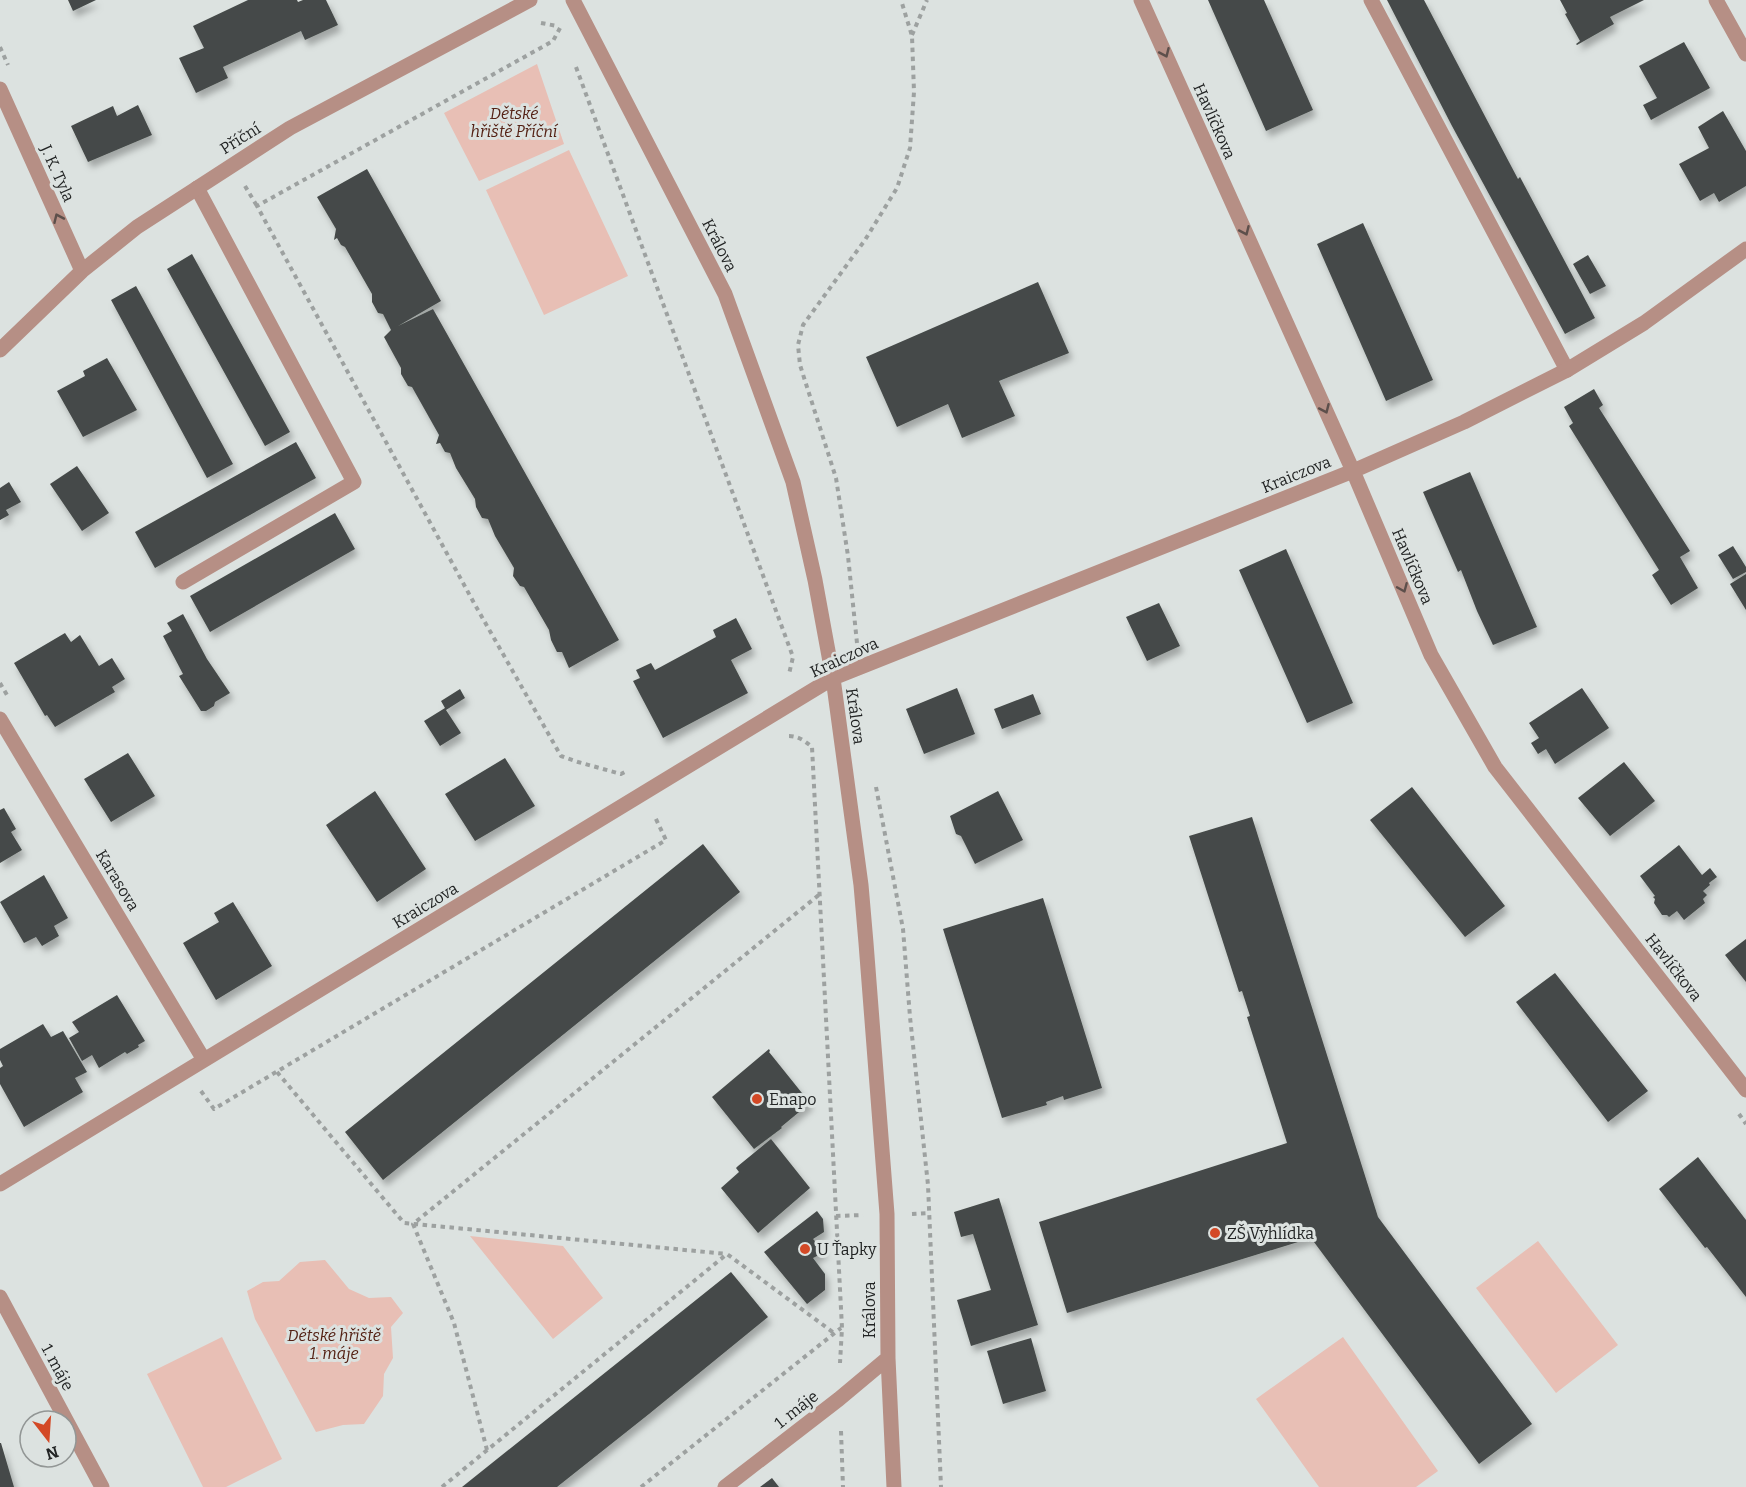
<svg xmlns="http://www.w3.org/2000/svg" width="1746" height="1487" viewBox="0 0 1746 1487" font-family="Bitter,serif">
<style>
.green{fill:#e8bfb5}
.building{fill:#454a48;filter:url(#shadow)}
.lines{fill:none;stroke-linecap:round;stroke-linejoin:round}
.path{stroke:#9da1a0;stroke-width:4;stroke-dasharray:4.5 4.5;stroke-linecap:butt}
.service{stroke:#b68f85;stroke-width:15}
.minor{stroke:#b68f85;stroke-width:15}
.oneway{stroke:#5d4f4b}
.poi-dot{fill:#d34926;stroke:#dce2e0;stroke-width:2}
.labels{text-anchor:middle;stroke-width:6;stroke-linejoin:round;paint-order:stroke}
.park-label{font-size:16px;font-style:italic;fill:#542114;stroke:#dce2e0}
.street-label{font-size:16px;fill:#222424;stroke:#dce2e0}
.poi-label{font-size:16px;fill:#222424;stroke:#dce2e0;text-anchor:start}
</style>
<defs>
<filter id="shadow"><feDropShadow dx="3.5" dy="6" stdDeviation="3" flood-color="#0004"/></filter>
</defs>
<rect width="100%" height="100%" fill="#dce2e0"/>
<path class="green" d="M537,64l27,80 -85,37 -35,-68z
M569,150l59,126 -84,39 -58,-125z
M470,1236l93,10 40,52 -50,41z
M1538,1241l80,104 -62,48 -80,-105z
M325,1260l24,29 20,9 22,-1 12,16 -12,14 2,31 -9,16 -1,22 -19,28 -21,1 -27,7 -61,-113 -8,-28 16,-9 16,-1 21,-19z
M222,1337l60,122 -56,28h-23l-56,-113z
M1343,1337l95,134 -22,16h-97l-63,-88z"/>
<path class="building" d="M68,0h28l-23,11z
M248,0h49l1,2 5,-2h23l12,25 -33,15 -4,-9 -78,36 5,11 -32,15 -17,-35 25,-10 -11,-22z
M1208,0h56l49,110 -47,21z
M1387,0h37l85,162 9,17 2,-2 75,141 -30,16 -113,-208z
M1560,0h84l-34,17 4,7 -37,21 -1,-1 4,-3 -15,-27 2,-1z
M1684,42l26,46 -59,32 -8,-15 14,-7 -18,-32z
M138,105l14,30 -64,27 -17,-36 42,-20 4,10z
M1723,111l23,40v35l-27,16 -5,-9 -14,8 -21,-37 30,-16 -11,-21z
M367,169l74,132 -43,25 35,-17 186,331 -50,28 -7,-16h-5l-6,-12 -2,-10 -25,-43 -4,-1 -7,-10 1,-8 -19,-32 -7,-17 -6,-1 -6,-11 -1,-8 -19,-31 -6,-15 -5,-1 -5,-9 -4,1 3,-9 -27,-48 -4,-1 -7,-12v-6l-17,-31 7,-7 -8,-16 -5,-1 -6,-11v-8l-27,-47 -4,-2 -4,-7 -3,2 2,-11 -19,-32z
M1363,223l70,157 -47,21 -69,-157z
M192,254l98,178 -25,14 -98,-177z
M1588,255l18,31 -16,8 -17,-30z
M1038,282l31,71 -70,28 16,35 -53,22 -14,-34 -51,23 -31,-70z
M136,286l97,178 -26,14 -96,-178z
M107,358l30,52 -54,27 -26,-46 28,-15 -2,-5z
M1594,389l9,16 -4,3 91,143 -10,6 18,31 -27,17 -19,-30 7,-5 -90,-144 4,-3 -9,-16z
M296,442l20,36 -161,90 -20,-36z
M77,466l32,47 -27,18 -32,-47z
M1470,472l67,155 -44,18 -16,-34 -16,-41 -3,2 -35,-80z
M9,482l12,20 -15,8 3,5 -9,5v-32z
M335,513l20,36 -145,83 -20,-36z
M1733,546l13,21v5l-13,7 -15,-24z
M1286,549l67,154 -46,20 -68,-153z
M1746,574v36l-16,-26z
M1159,603l21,43 -33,15 -21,-44z
M183,614l24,45 23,34 -15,9 -1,4 -8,5h-5l-22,-35 4,-2 -20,-38 9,-5 -5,-8z
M736,618l16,31 -21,11 17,33 -85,45 -30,-57 7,-3 -4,-8 15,-7 4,7 61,-33 -3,-7z
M65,633l6,9 9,-7 19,31 13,-8 13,21 -13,8 3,5 -60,35 -8,-12 -2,1 -31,-53z
M957,688l18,46 -51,20 -18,-45z
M1582,688l27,40 -54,36 -9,-15 -8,5 -7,-11 8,-5 -10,-15z
M460,689l5,9 -19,12 15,23 -21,13 -16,-25 21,-13 -4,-7z
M1033,694l8,20 -39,15 -8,-20z
M128,753l27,43 -44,26 -27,-43z
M505,758l30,48 -60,35 -30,-47z
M1624,762l31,39 -45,35 -32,-38z
M1412,787l93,119 -40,31 -95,-117z
M375,791l51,78 -49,33 -51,-77z
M998,791l25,49 -48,24 -14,-28 -5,-2 -6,-18z
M4,808l12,21 -5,3 11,18 -22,13v-53z
M1252,817l126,400 154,207 -53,40 -168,-226 -244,75 -28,-91 248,-79 -40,-126 3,-1 -8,-25 -3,1 -50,-156z
M703,844l37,48 -357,288 -38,-48z
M1679,845l23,30 8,-7 7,9 -8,6 1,2 -7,6 4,4 -4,4 2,4 -21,17 -7,-9 -8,6 -2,-2h-5l-8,-12 1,-4 -2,-2 2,-1 -15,-20z
M44,875l24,43 -14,8 5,10 -17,10 -6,-9 -12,6 -24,-41z
M1043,898l59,190 -38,12 -1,-4 -17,6 1,3 -45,13 -59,-189z
M233,902l39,64 -56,34 -33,-57 36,-21 -5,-9z
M1746,939v43l-21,-27z
M1555,973l93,118 -40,31 -92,-120z
M117,995l28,46 -7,4 1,2 -12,7 -2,-2 -26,16 -7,-13 -10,6 -13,-23 10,-6 -7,-10z
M43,1024l8,13 12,-6 24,41 -12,6 8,14 -59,35 -24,-43v-16l3,-2 -3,-6v-11z
M769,1049l1,2 -1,1 41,51 -29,24 1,1 -28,21 -42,-52z
M771,1139l39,49 -52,45 -37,-45 18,-16 -3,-4 2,-2z
M1698,1157l48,63v77l-39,-50 -2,1 -46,-59z
M999,1198l39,127 -67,21 -14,-46 34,-10 -18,-56 -12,3 -7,-25z
M817,1211l6,8 1,13 -11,7 12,13 -12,6 12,16v16l-18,14 -43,-52z
M731,1272l37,45 -119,97 -92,73h-95z
M1031,1338l15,53 -43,13 -16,-53z
M0,1443h1l13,44h-14z
M772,1478l7,9h-19z"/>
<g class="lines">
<path class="path" d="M541,23l16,3
M560,28l-7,13 -296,165 217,397 87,153 17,6 43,12 4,-2
M912,35l15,-35
M0,47l8,18
M576,67l217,590 -4,17
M245,186l12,20
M857,643l-9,-87 -12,-78 -36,-113 -2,-20 5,-20 62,-85 32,-52 13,-40 4,-56 -2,-56 -11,-36
M0,683l7,12
M789,736c10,0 17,6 23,11l30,581 -2,35
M876,787l27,142 7,88 18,168 13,302
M277,1072l127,151 323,31
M201,1091l13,18 452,-269 -12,-25
M1739,1114l7,10
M912,1214l18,-1
M836,1216l27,-1
M841,1431l2,56
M487,1450l-33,-127 -41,-99 407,-330
M442,1487l285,-233 107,79
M641,1487l200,-159"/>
<path class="service" d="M1371,0l196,370
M183,582l171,-100 -157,-294"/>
<path class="minor" d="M573,0l152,294 68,188 22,98 18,98 28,207 5,58 21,271 1,144 6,129
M1141,0l212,471 78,184 64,112 251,323
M1716,0l30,54
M0,89l82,182
M0,350l82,-79 55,-44 153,-99 240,-128
M0,719l204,341
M0,1184l833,-506 520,-207 111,-49 103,-52 77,-47 102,-74
M0,1297l102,190
M725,1487l114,-88 49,-41"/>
</g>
<defs><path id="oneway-chevron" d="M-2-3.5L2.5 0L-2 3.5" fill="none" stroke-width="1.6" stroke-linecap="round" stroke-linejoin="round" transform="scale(1.5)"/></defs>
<g class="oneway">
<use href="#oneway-chevron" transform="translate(1165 53) rotate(66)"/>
<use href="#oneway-chevron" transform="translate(58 218) rotate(-114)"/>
<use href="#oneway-chevron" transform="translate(1245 231) rotate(66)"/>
<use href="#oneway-chevron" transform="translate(1325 409) rotate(66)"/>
<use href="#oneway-chevron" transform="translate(1403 588) rotate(67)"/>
</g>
<g class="poi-dot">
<circle cx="757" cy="1099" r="6"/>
<circle cx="1215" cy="1233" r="6"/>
<circle cx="805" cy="1249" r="6"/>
</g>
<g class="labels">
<g class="park-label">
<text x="514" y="119">Dětské<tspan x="514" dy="18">hřiště Příční</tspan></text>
<text x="334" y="1341">Dětské hřiště<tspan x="334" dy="18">1. máje</tspan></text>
</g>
<g class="street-label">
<text transform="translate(1215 121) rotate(66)" y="6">Havlíčkova</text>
<text transform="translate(240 138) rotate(-32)" y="6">Příční</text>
<text transform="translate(58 173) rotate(66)" y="6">J. K. Tyla</text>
<text transform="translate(720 245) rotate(63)" y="6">Králova</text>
<text transform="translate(1296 474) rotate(-22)" y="6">Kraiczova</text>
<text transform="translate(1413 566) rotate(67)" y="6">Havlíčkova</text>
<text transform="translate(844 657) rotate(-25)" y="6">Kraiczova</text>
<text transform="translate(856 716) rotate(82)" y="6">Králova</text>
<text transform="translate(118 880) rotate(59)" y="6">Karasova</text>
<text transform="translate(425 905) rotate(-31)" y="6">Kraiczova</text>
<text transform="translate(1674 967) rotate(52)" y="6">Havlíčkova</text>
<text transform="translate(869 1310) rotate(-90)" y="6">Králova</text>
<text transform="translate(58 1367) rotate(62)" y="6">1. máje</text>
<text transform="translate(796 1409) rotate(-38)" y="6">1. máje</text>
</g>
<g class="poi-label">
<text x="769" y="1105">Enapo</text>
<text x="1227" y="1239">ZŠ Vyhlídka</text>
<text x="817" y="1255">U Ťapky</text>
</g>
</g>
<g transform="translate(48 1439) rotate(163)"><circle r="28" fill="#dce2e0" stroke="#929695" stroke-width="1.5"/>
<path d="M0-4.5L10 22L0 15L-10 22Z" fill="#d34926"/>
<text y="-9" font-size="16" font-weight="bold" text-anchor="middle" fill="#222424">N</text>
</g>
</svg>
